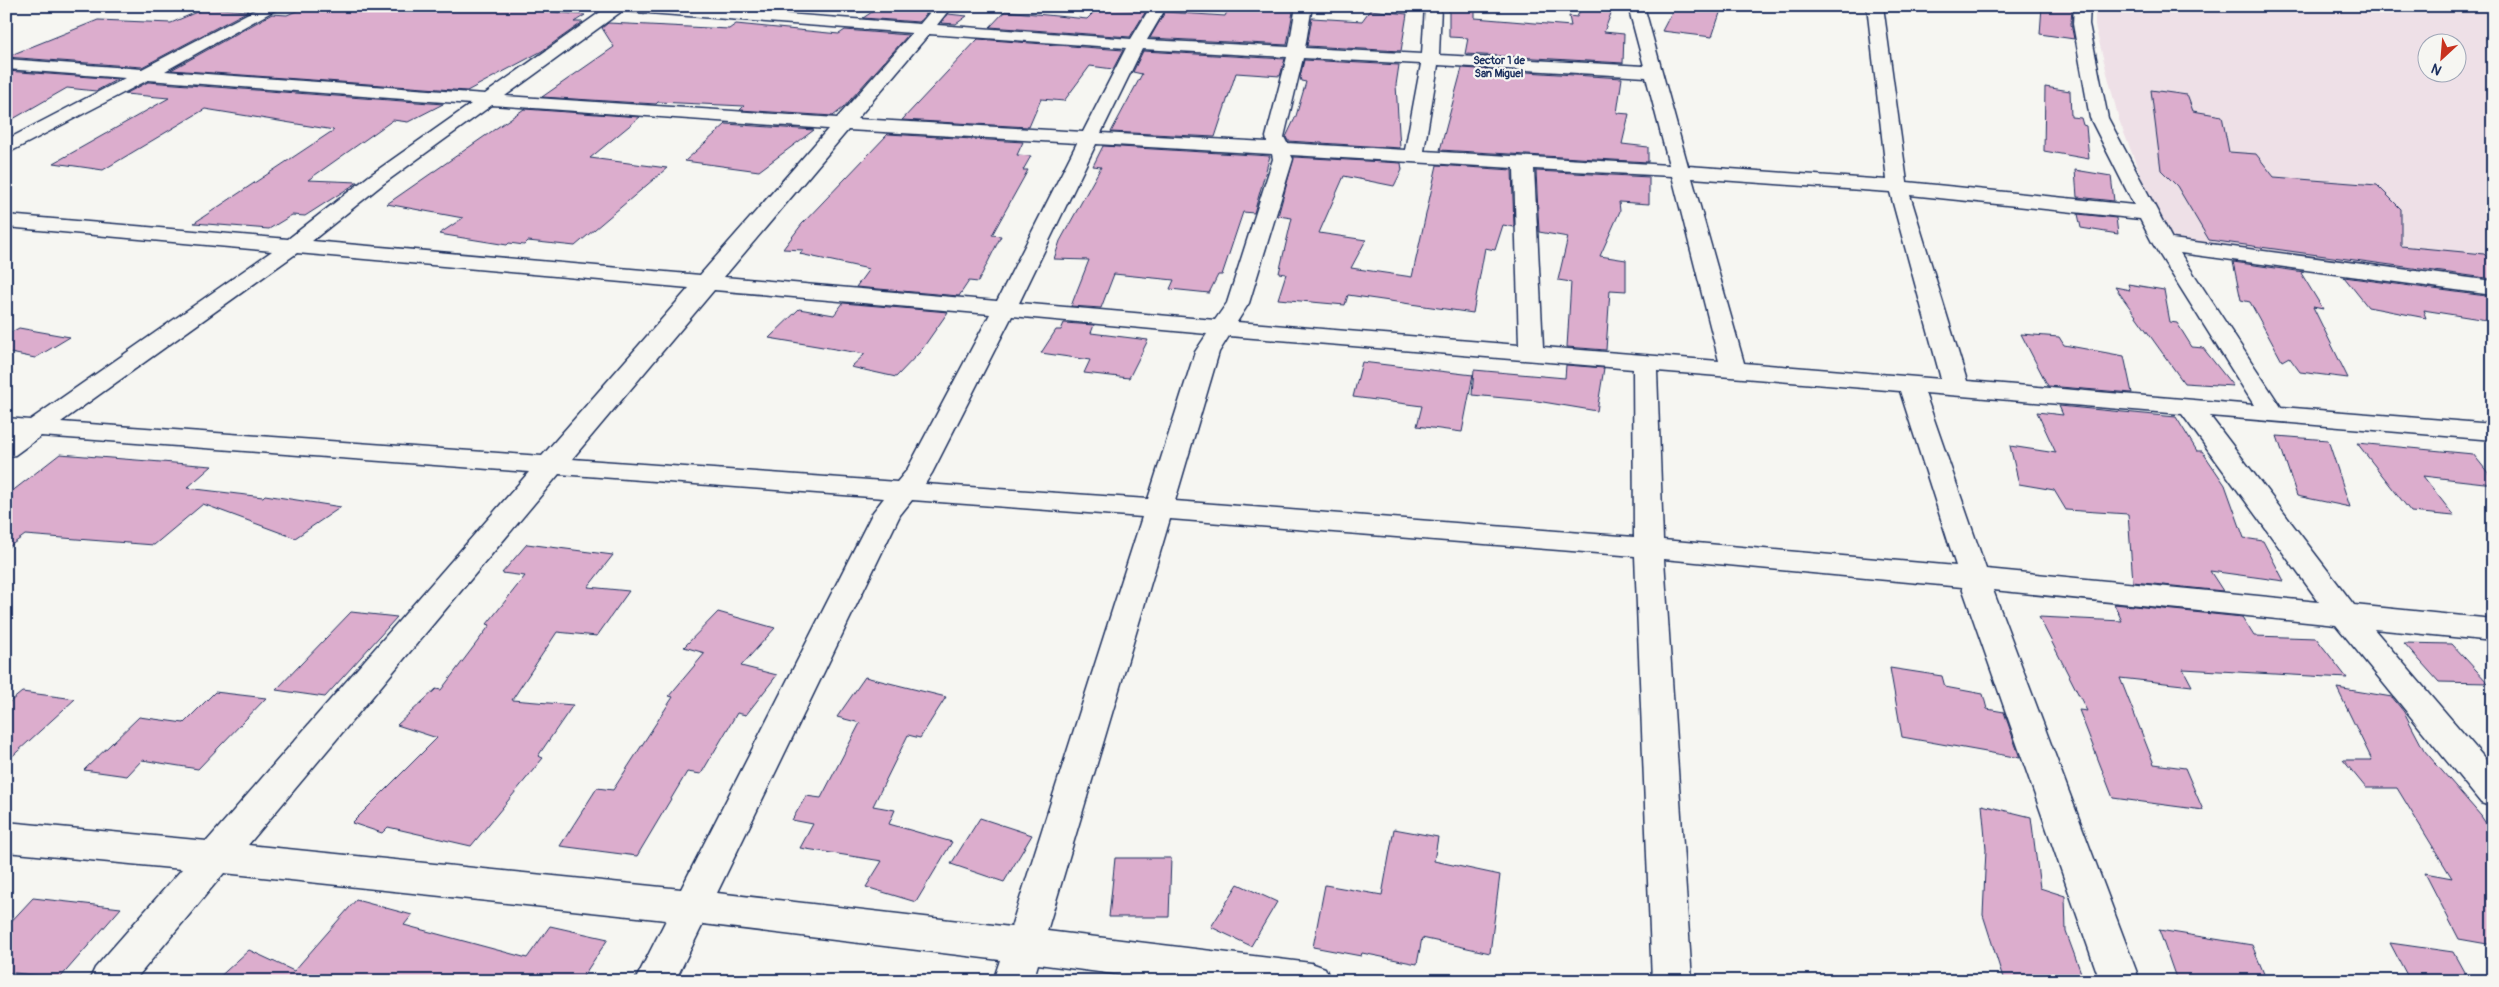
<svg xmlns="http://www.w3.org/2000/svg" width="2499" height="987" viewBox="0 0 2499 987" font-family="Pangolin,sans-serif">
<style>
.built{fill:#eee0e7;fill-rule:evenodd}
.building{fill:#dcadcd;stroke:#1b2f5e}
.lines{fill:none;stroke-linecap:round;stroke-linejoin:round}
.minor-casing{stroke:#1b2f5e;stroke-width:3}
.minor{fill:#f6f6f2;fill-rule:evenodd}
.labels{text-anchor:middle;stroke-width:4.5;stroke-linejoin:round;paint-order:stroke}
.far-neighbourhood-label{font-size:11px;font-weight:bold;fill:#1b2f5e;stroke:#f6f6f2}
</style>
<rect width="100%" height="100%" fill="#f6f6f2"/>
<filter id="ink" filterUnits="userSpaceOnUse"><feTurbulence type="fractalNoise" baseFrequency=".02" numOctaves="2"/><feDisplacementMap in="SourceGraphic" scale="10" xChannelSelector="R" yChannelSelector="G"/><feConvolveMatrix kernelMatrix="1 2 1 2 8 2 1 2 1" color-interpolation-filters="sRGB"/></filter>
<g filter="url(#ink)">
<path class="built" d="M2095,6h398v276l-327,-41 -47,-121 -24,-94zM2426,42h30v30h-30z"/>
<path class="building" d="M308,6h241l-8,5 44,4 -11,7h9l-41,29 -75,40 -296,-21 101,-56 15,1z
M881,6h9l38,5 -9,11 -56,-4z
M1230,6h64l-7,39 -137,-7 15,-26 60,4z
M1582,6l31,2 -9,24 20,2 -1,29 -158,-9 3,-16 -19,-1v-30l26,1v10l96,8 -2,-10 8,1z
M1675,6l46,4 -9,27 -50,-6z
M2042,6h30l-1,18 3,15 -34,-5z
M1099,7l47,4 -16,26 -140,-10 15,-16 82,8z
M206,8l42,3 -106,56 -136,-10 92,-37 73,3z
M1370,10l37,4 -6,37 -94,-5 5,-28 50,3z
M948,14l19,2 -11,8 -15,-1z
M608,23l121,6 7,-5 103,10 6,-4 63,5 -65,73 -10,8 -93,-6 4,-4 -86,-4 -2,2 -114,-7 72,-50 -12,-19z
M978,39l145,11 -10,19 -23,-3 -26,35 -23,-2 -12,28 -127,-7z
M1143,51l142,8 -5,17 -44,-3 -21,64 -104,-5 31,-58 -9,-2z
M1304,60l95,5 -3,20 4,63 -112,-7 -2,-4 10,-21 10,-34 -5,-1 -1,-4z
M1462,68l160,10 -5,35 12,1 -7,30 26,3v15l-208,-12z
M6,71l112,8 -22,12 -29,-3 -61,35z
M148,82l295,22 -35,18 -15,-2 -85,60 50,2 -53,34 -13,-1 -23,14 -75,-6 140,-93 -129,-21 -102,61 -49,-7 115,-65 -44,-4z
M2045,87l25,4 1,26 10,1 2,7 3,1 3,33 -45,-8z
M2151,90l36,5 6,16 29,5 7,36 27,2 18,23 103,8 24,24v37l83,8 9,9v16l-284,-39 -32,-54 -16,-16z
M524,109l116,8 -50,41 77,10 -92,78 -47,-5 -4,4 -15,-2 -2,2 -68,-11 24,-16 -76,-14z
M726,124l88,6 -55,41 -74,-10z
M888,134l135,8 -6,13 14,1 -8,14h5l-36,65 9,1 -23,46 -9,-1 -10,15 -103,-9 13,-18 -69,-15 3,-4 -20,-1 19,-25z
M1103,146l167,10 -16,57 -11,-1 -21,63h-4l-9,18 -39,-4 4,-9 -60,-6 -13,34 -30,-2 18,-46 -35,-1 6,-18 41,-74 -8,-1z
M1294,157l107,6 1,7 -8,16 -50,-10 -25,57 47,7 -15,28 61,9 25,-112 75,5 2,57 -11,-2 -8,25 -10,-2 -12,65 -125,-18 -3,10 -67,-6 8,-25 -7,-1 13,-55 -14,-2z
M2075,170l36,6 3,25 -37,-4z
M1536,171l113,6v27l-30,-2 1,9 -20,45 26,4v31l-16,-1 -4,60 -39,-3 4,-65 -13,-2 10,-43 -29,-5z
M2078,214l38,4 2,16 -37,-6z
M2233,262l71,10 -3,1 22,36 -10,-2 35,71 -48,-6 -11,-15 -7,4 -32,-59 -9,-2z
M2344,277l149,20v24l-70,-11 3,8 -58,-11z
M2128,284l36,6 6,32 7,1 15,24 11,1 30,38 -49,-3 -69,-96 15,3z
M843,303l105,9 -28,40 -24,25 -45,-10 14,-13 -96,-16 30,-29 35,6z
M1064,323l30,2 -3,8 57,7 -19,38 -45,-5 6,-13 -49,-7 15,-23h5z
M19,328l51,9 -35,21 -29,-6v-17z
M2021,334l38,3 5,8 60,11 8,37 -84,-7z
M1362,362l111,13 -11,57 -45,-6 5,-20 -69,-9z
M1566,365l38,3 -7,43 -60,-10 -65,-6 2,-25 91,8z
M2059,406l117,11 21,34h5l23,34 19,53 19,3 21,40 -74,-10 13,20 -90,-9 -5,-68 -62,-4 -12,-20 -35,-6 -9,-38 46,7 -19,-41 26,3z
M2277,436l51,4 22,67 -53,-11z
M2357,443l116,11 20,25v5l-70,-8 31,40 -43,-4z
M60,454l152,12 -25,22 76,9 2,-2 76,12 -46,31 -92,-34 -49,41 -129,-10 -19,14v-53z
M527,544l86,11 -25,32 41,4 -32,45 -40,-4 -45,68 61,5 -35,51 5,2 -72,88 -83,-19 -6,6 -30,-10 85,-85 -40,-13 39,-36 5,1 49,-65 -3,-1 38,-48 -23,-3z
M2114,604l128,13 12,19 62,2 31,40 -164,-9 9,17 -72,-8 34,86 31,4 18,42 -90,-12 -34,-88 8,1 -48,-94 83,4z
M351,612l46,5 -72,80 -49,-7z
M718,612l57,16 -34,38 36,9 -31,40 -9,-2 -36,61 -14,-2 -50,84 -77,-10 37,-58 16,2 60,-93 -4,-1 36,-43 -21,-6z
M2404,643l48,1 36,39 -49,-1z
M1890,668l52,8 3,11 38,7 4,15 17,3 16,46 -118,-21z
M865,677l81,20 -26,41 -12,-3 -35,71 22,4 -6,14 63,18 -36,60 -50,-15 16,-26 -82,-13 13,-24 -21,-4 14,-24 15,2 39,-75 -23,-6z
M2337,688l55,9 12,15 20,38 57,66 12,18v111l-34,-6 -34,-66 27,5 -55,-90h-31l-23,-28h29z
M22,692l53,7 -69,63v-57z
M215,692l51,6 -68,71 -56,-9 -15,16 -43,-6 55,-53 45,6z
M1982,805l49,12 9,71 25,8 1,36 18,49h-80l-21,-66 3,-66z
M980,818l52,17 -28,47 -53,-18z
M1394,829l44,8 -4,24 66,14 -10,78 -68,-15 -5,26 -55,-11 -1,3 -48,-9 12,-62 57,10z
M1115,858h56l-2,59h-60z
M1238,884l39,18 -26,44 -40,-19z
M33,898l88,10 -61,70 -54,-6v-45z
M356,900l56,15 -8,10 123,33 23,-32 58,13 -28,42h-365l34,-31 45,21z
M2159,930l93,15 15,36h-90z
M2390,943l63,9 16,29h-59z"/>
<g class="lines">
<g class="minor-casing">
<path id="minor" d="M262,6h20l-117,65 320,23 121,-86 -2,-2h76l240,18 15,-18h17l-15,19 194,14 20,-33h16l-20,34 142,7 7,-41h16l-7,42 117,6 3,-48h16l-2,49 205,11 -16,-60h16l44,160 199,14 -20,-174h16l24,176 227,23 -44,-87 -17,-94 1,-18h16l-1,18 19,94 64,121 321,42v14l-313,-42 101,154 212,17v16l-283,-24 144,189 139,14v22l-119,-12 119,139v39l-12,-4 -145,-178 -343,-35 147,391h-40l-138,-394 -298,-28 28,422h-40l-17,-425 -465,-37 -123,412 264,32 14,5 6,13h-164l-129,-17 -5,17h-40l7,-21 -297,-36 -28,57h-40l31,-61 -442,-47 -90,108h-45l6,-13 87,-99 -176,-17v-30l201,19 322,-369 -488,-36 -26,19 -9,2v-20l4,-3h-4v-16l24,2 242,-169 -266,-24v-12l282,24 81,-63 102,-72 -323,-24 -142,74v-14l119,-62 -119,-9v-10l136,10zM622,11l290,22 -75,85 -332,-22zM929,34l197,14 -43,84 -226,-13zM1142,49l145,8 -21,80 1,5 -166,-9zM1303,58l118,6 -16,86 -118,-7 -3,-6zM1438,65l208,12 23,88 -245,-14zM492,105l336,24 -128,146 -388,-34 71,-57zM848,130l229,13 -80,158 -273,-24zM1096,144l176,10 1,5 -46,144 -12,17 -196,-17zM1291,155l223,13 5,177 -282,-23 12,-19 44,-144zM1534,169l138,7 47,185 -176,-14zM1692,178l198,14 51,187 -197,-16zM1910,195l230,24 13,25 101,161 -287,-24zM297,253l392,35 -147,168 -481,-34zM714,290l276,24 -83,156 -10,12 -325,-23zM1012,316l195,18 -12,18 -47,147 -223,-15 7,-11zM1229,336l404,33 1,168 -459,-36 44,-149zM1657,371l243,20 56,175 -293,-26zM1925,393l257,21 137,188 -333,-33zM559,474l325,24 -11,14 -192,377 -433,-44zM912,500l230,17 -131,410 -294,-34 183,-378z"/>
</g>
<use href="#minor" class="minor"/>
</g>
</g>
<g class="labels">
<g class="far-neighbourhood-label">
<text x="1499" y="64">Sector 1 de<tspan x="1499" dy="13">San Miguel</tspan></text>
</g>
</g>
<rect width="2499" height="987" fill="none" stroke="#f6f6f2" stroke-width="25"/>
<rect x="12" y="12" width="2474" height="962" fill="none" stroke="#1b2f5e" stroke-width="2" filter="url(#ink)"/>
<g transform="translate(2442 58) rotate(206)"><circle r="24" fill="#f6f6f2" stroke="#9ea6b7"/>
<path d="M0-4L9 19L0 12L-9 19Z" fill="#c8321e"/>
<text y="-8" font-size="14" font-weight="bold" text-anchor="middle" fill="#1b2f5e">N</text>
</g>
</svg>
